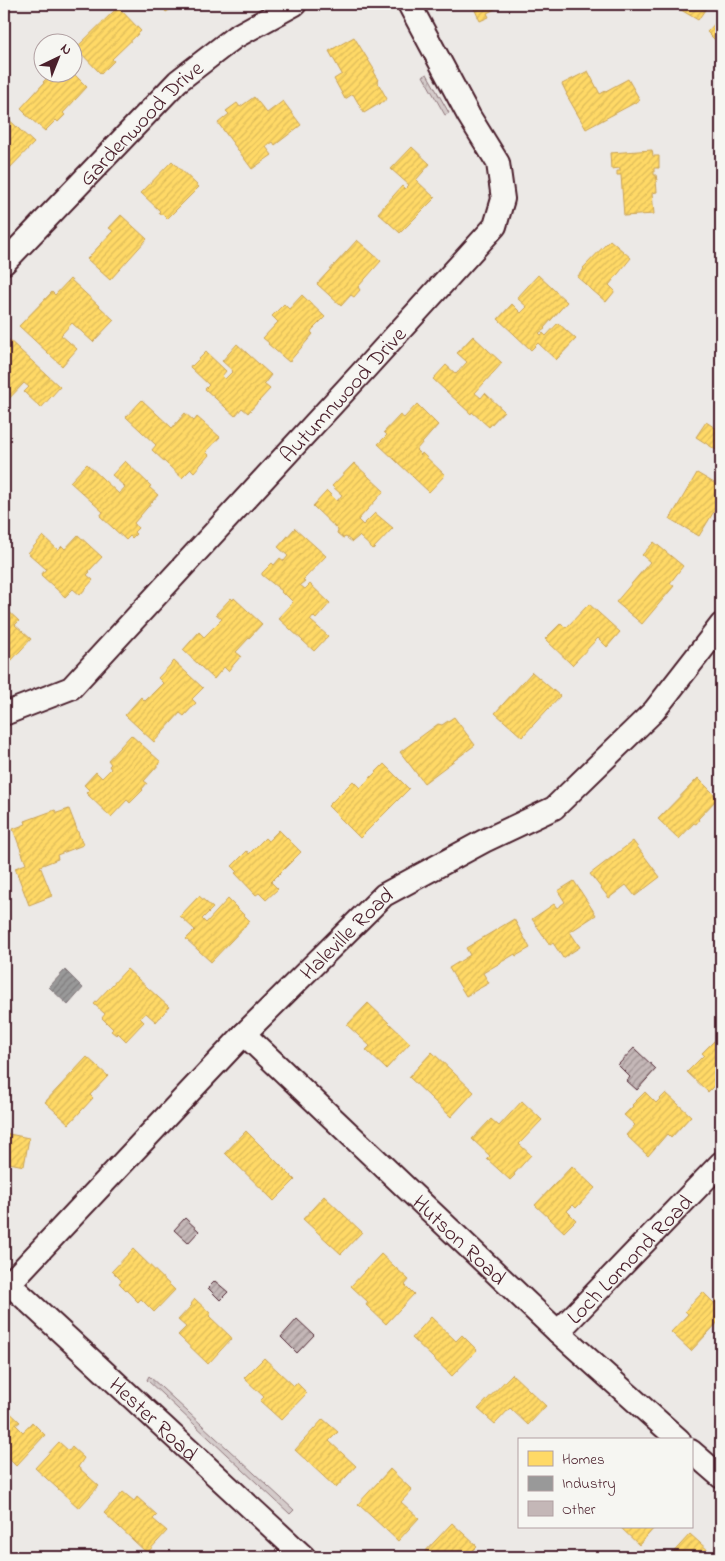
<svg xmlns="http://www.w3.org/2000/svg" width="725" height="1561" viewBox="0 0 725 1561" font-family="'Indie Flower',sans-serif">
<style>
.grass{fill:url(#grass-tufts);stroke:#8f757a}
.homes{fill:url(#homes-hatch);stroke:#c9a154}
.industry{fill:url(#industry-hatch);stroke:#817478}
.building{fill:url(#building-hatch);stroke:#4a1f2b}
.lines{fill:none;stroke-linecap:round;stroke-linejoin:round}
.minor-casing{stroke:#4a1f2b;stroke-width:26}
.minor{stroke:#f6f6f2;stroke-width:22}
.labels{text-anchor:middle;stroke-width:5;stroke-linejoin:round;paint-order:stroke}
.street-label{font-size:22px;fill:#4a1f2b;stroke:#f6f6f2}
</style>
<defs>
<pattern id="grass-tufts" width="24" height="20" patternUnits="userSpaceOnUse" patternTransform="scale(1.25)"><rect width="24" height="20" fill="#d4cbca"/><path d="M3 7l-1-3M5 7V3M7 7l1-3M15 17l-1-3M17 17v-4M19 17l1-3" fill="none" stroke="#b8aeae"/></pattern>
<pattern id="homes-hatch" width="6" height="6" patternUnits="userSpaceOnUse" patternTransform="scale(1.25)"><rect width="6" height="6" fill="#ffd966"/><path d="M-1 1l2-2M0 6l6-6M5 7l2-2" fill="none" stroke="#dcba59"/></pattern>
<pattern id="industry-hatch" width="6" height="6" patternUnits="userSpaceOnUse" patternTransform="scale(1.25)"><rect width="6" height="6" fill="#999"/><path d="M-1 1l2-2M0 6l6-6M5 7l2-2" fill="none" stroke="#7f7c7d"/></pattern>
<pattern id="building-hatch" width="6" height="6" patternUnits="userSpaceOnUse" patternTransform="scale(1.25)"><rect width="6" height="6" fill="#c4b7b7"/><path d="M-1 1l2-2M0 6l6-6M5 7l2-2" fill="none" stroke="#a19495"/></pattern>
</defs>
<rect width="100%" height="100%" fill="#ece9e6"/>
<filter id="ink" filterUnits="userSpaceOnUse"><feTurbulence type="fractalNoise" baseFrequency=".02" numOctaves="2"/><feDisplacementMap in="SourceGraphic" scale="10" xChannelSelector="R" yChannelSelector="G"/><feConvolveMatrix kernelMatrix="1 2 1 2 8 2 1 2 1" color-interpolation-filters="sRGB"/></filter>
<g filter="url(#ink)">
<path class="grass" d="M427,74l22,39 -4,2 -22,-39z
M149,1376l145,134 -4,4 -143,-134z"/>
<path class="homes" d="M161,4h18l-13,8z
M472,4h33l-18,9 2,4 -9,4z
M671,4h38l-11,16z
M118,7l23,24 -29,28 2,2 -13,13 -25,-26z
M721,17v29l-14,-14z
M354,37l21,34 -2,1 5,8 -1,1 10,18 -23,14 -11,-19 -8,5 -11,-20 8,-5 -13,-23z
M588,71l12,23 28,-15 12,21 -54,29 -20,-35h1l-5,-10z
M55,72h17l15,15 -24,26 2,2 -7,7 -2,-2 -11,11 -20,-17 1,-1 -5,-5 23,-25 -1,-1 6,-6 2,1z
M254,97l13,16 16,-12 18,24 -26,20 -2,-3 -7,5 6,8 -20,14 -34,-46 11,-9 -3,-3 11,-8 3,4z
M4,115l30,28 -30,31z
M412,147l18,17 -14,16 19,18 -35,35 -22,-20 24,-27 3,3 4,-4 -18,-16z
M652,150l1,6h6v12h-5v7h2l1,5h-1l1,12 -5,1 2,21 -30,2 -3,-41h-4v-4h3v-3l-9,1 -1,-16z
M172,161l27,26 -32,32 -5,-5 -1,1 -2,-3 1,-1 -19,-18z
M121,215l26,24 -37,41 -23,-21 26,-28 -4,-3z
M357,240l24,21 -23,26 2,3 -6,7 -3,-2 -10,11 -24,-22z
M610,240l21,18 -22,27 6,6 -9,11 -29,-25 7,-8 -1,-1z
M538,275l29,27 -23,26 1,1 -6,4 2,2 2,-2 3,3 12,-13 18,16 -20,21 -18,-17 -7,7 -33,-31 14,-15 9,9 6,-6 -10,-9z
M70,279l44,41 -21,22 -21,-19 -11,12 16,14 -15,17 -43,-40 33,-34 3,3z
M302,295l23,22 -13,13 -1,2 2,2 -24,28 -21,-18 1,-1 -6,-5 15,-16 -6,-6 12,-12 5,5z
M473,336l29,27 -27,30 6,5 4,-5 19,18 -15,16 -17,-15 -1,2 -38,-35 13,-14 10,9 11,-12 -10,-9z
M7,338l53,49 -19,21 -17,-16 5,-5 -5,-4 -20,21v-63z
M237,344l34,31 -7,9 6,5 -22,24 -6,-5 -7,8 -30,-27 4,-4 -19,-18 1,-2 1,1 14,-14 20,19 -4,5 3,3 8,-8 -11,-10z
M142,400l30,28 13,-15 9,8 3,-4 23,20 -14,15 3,3 -15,17 -3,-3 -9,9 -30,-28 4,-5 -30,-28z
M417,404l21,21 -22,25 5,5 1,-2 23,22 -16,17 -51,-48 9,-9 -3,-3 16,-17 4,3z
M706,422l11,7 4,-7v31l-25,-16z
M125,461l26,25 -2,1 9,8 -24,28 4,5 -4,4 2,2 -4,4 -2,-2 -4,4 -26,-24 3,-4 -33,-30 17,-18 32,30 6,-7 -13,-12z
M354,463l30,28 -26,29 5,5 12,-12 18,15 -20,21 -14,-13 -7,6 -6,-5 -3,1 -6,-5 1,-3 -25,-24 14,-15 10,10 5,-6 -10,-9z
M697,473l24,14v13l-22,36 -29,-17z
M295,528l31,28 -23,24 2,1 -5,4 5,4 5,-5 20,19 -14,16 -3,-3 -3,4 18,16 -14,15 -36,-33 15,-16 -8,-8 -1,1 -3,-3 1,-1 -20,-16v-2l10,-10 2,2 6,-7 4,3 4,-5 -10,-9z
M78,535l24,22 -13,14 1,1 -3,3 6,5 -13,15 -7,-6 -8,8 -24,-22 5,-6 -18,-16 15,-17 15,14 4,-4 3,3z
M654,542l29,24 -13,17 4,3 -32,38 -26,-22 34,-40 -8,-7z
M231,598l2,2 1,-2 28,26 -26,28 5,4 -13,15 -4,-4 -10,12 -31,-29 16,-18 5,5 18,-18 -6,-5z
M589,604l31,28 -13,15 -9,-9 -26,27 -27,-26 16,-16 5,5z
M5,608l14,13 -4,4 16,14 -20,22 -7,-7v-44z
M174,661l29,27 -11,11 4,4 -12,13 -4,-3 -26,29 -29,-27 16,-18 4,4 18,-18 -5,-5z
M532,672l28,24 -38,41 -27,-24z
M454,717l21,28 -51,38 -24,-31 38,-28 4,1z
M131,735l30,27 -17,19 3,2 -5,6 1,1 -13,13 -3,-3 -16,17 -25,-24 3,-3 -5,-5 12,-13 6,6 9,-9 -2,-3 2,-2 -3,-4z
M384,764l25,25 -49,49 -32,-32 25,-25 7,7z
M698,778l20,20 -20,21 1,1 -3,4 -2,-1 -15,16 -21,-20z
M69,809l14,36 -26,10 1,4 -18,7 12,30 -23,9 -14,-37 11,-4 -13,-35 13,-5 -1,-3 30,-11 2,3z
M279,830l22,22 -30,30 7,7 -12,11 -7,-7 -3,2 -21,-22 2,-2 -5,-5 15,-15 2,3 16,-16 3,3z
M633,841l27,36 -25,19 -9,-11 -17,13 -19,-24z
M574,881l22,34 -26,17 10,15 -17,11 -10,-15 -3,2 -18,-26 22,-15 3,4 8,-6 -7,-11z
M199,896l14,12 -11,11 4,4 22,-24 22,22 -39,41 -25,-23 9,-9 -15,-14z
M514,919l16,29 -14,8 -1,-2 -32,19 6,10 -23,13 -17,-28 21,-13 -4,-7z
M127,969l42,38 -13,15 -10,-9 -6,5 4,4 -18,19 -8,-8 -2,2 -5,-4 2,-2 -11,-11 3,-4 -11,-10z
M368,1003l42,40 -24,26 -20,-19 4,-4 -23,-21z
M720,1035l1,1v43l-13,13 -21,-20 17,-17 -2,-2z
M432,1052l42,40 -23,25 -42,-40z
M87,1057l21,19 -18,19 3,3 -24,26 -24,-22z
M645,1092l11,11 10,-10 25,23 -20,22 -4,-4 -19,22 -22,-21 9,-10 -11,-10 9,-9 -1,-1z
M522,1101l20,19 -23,24 12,11 -17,19 1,1 -5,5 -23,-21 3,-3 -18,-17 19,-20 8,7z
M246,1131l49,49 -21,21 -49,-48z
M4,1133l25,5 -5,28 -20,-4z
M572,1166l23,22 -19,20 -3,-3 -6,6 9,9 -12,12 -29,-27z
M324,1196l38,36 -21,22 -38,-35z
M133,1249l42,41 -21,22 -13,-13 -3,3 -19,-19 3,-2 -10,-10z
M381,1254l28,26 -4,5 9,9 -28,30 -20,-19 2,-3 -17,-16z
M703,1292l11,11 7,-7v23l-30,32 -20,-19 17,-18 -3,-3z
M195,1299l16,15 -2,2 23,22 -24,26 -30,-29 8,-8 -8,-7 14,-15 -1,-1z
M431,1317l25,24 6,-6 15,15 -25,26 -40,-38z
M264,1358l30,28 3,-3 10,10 -26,27 -21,-19 4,-4 -20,-19z
M512,1374l34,32 -18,19 -18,-17 -15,16 -17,-15z
M4,1407l16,15 -4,3 7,7 9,-10 13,13 -29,31 -12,-12z
M323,1419l15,13 -9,9 27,25 -20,22 -41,-38z
M59,1442l10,9 3,-4 12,11 -6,9 21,19 -20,22 -44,-40z
M390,1469l22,21 -11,12 18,16 -21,23 -40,-37z
M123,1492l11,9 3,-4 20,18 -4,4 14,12 -20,22 -43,-40z
M452,1523l25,23 -7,7 5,4h-55z
M620,1527h35l-16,18z
M690,1534l20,18 -3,3 2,2h-40z"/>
<path class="industry" d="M65,970l18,18 -15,17 -19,-18z"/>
<path class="building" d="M634,1048l22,21 -19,21 -10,-9 3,-4 -12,-12z
M185,1218l14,13 -11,12 -14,-13z
M215,1281l13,11 -8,8 -12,-12z
M297,1319l17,16 -17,18 -16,-16z"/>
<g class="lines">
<g class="minor-casing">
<g id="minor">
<path id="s1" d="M4,263l174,-182 57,-44 60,-33"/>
<path id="s2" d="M4,714l67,-26 294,-319 130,-143 8,-27 -5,-36 -29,-47 -60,-112"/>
<path id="s3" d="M244,1034l314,298 121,108"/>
<path id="s4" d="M4,1279l300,278"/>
<path id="s5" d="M4,1289l240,-255 140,-139 100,-54 70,-33 100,-97 67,-86"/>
<path id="s6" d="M558,1332l163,-169"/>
<path d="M691,1451l30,26"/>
</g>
</g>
<use href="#minor" class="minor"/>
</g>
</g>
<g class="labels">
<g class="street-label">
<text dy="8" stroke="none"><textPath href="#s1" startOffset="196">Gardenwood Drive</textPath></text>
<text dy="8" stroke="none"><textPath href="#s2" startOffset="472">Autumnwood Drive</textPath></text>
<text dy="8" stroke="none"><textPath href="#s5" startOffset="494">Haleville Road</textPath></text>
<text dy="8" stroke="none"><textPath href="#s3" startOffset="298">Hutson Road</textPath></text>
<text dy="8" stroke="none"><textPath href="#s6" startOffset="102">Loch Lomond Road</textPath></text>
<text dy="8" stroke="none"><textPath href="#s4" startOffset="205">Hester Road</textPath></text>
</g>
</g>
<rect width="725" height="1561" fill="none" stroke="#f6f6f2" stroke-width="20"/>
<rect x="10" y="10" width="705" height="1541" fill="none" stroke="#4a1f2b" stroke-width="2" filter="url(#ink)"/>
<rect x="518" y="1438" width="175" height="90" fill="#f6f6f2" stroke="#b1a0a2"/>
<rect x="528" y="1451" width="25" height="15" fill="#ffd966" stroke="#b1a0a2"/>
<text x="562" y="1464" font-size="15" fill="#4a1f2b">Homes</text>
<rect x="528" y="1476" width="25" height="15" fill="#999999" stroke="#b1a0a2"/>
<text x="562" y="1488" font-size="15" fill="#4a1f2b">Industry</text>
<rect x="528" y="1501" width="25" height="15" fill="#c4b7b7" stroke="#b1a0a2"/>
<text x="562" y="1514" font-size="15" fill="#4a1f2b">Other</text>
<g transform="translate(58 58) rotate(43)"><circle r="24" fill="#f6f6f2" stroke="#b1a0a2"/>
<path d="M0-4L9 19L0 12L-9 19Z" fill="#4a1f2b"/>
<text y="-8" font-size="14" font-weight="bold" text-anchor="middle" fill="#4a1f2b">N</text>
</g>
</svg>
